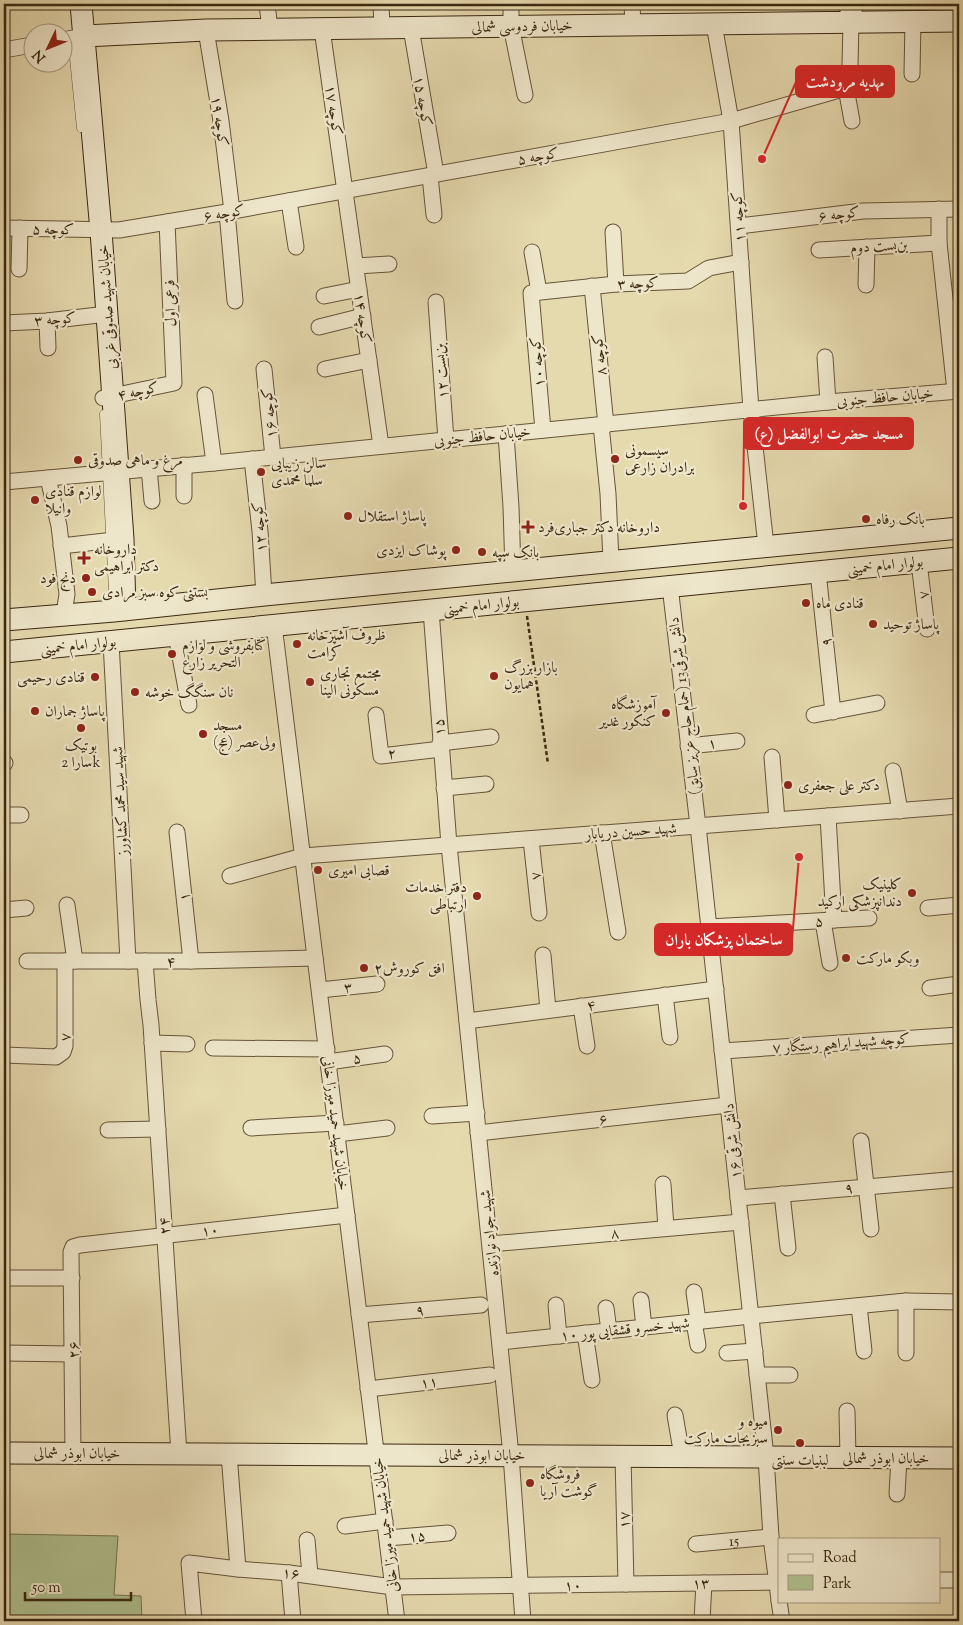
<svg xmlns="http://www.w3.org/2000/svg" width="963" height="1625" viewBox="0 0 963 1625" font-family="'Sorts Mill Goudy',Amiri,serif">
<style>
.green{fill:#afc08e;stroke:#757450}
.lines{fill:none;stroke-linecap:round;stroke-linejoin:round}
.lane-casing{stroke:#665439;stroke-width:9}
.street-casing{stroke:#665439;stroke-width:17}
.secondary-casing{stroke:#3b2812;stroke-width:23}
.path{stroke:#3b2812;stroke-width:2.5;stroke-dasharray:4 2.5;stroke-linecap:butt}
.lane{stroke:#eee6ca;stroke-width:8}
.street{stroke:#eee6ca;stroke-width:15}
.secondary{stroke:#eee6ca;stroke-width:21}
.poi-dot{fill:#8f2418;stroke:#eee6ca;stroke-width:2}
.labels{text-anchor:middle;stroke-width:4.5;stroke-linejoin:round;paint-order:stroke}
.street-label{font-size:15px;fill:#3b2812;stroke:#eee6ca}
.poi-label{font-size:15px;fill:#3b2812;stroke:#eee6ca;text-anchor:start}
.leader{fill:none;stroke:#d62828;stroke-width:2}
.callout-dot{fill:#d62828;stroke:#eee6ca;stroke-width:2}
.callout{fill:#d62828;stroke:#d62828;stroke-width:2}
.callout-label{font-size:16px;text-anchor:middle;font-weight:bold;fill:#fff}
</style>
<rect width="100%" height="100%" fill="#e5d9ae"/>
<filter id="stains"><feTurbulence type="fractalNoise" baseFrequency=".004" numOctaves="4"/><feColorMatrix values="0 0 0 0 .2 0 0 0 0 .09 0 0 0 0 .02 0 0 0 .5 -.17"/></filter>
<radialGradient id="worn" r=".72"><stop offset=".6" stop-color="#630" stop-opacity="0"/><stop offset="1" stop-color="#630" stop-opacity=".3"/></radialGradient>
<path class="green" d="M4,1534l114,2 -4,59 27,1 1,25h-138z"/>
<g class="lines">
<g class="lane-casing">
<path id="lane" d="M72,38l9,90
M104,414l10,196"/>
</g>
<g class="street-casing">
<g id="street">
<path d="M267,4l3,25"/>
<path d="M381,4l1,24"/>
<path d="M511,4v22l14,69"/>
<path d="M632,4l1,21"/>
<path d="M851,22l-1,43 -4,23 6,33"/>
<path d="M714,24l17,97 20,289 15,136"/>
<path d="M411,28l25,146"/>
<path d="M322,29l59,417"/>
<path d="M206,30l15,91 11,90"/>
<path d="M62,40l23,-4"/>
<path d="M4,50l28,-5"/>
<path d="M912,74l1,-53"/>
<path d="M430,176l4,39"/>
<path d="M289,201l7,46"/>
<path d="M939,209v34l16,148"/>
<path d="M227,212l8,89"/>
<path d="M739,226l124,-15 96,-2"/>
<path d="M4,228l115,2 108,-18 504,-91 115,-33"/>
<path d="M613,232l3,52"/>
<path d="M819,250l120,-7"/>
<path d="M532,252l7,40"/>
<path d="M356,266l33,-2"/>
<path d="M19,269l1,-41"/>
<path d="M866,285l1,-38"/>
<path d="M592,286l14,139"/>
<path d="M324,296l35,-7"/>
<path d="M436,302l10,138"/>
<path d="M47,321l1,27"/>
<path d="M4,323l43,-2 60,-7"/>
<path d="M319,327l44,-11"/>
<path d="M825,357l3,45"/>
<path d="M264,369l9,88"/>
<path d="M325,369l44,-9"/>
<path d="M205,395l9,68"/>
<path d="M103,398l71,-15 -7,-161"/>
<path d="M601,425l7,69 3,67"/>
<path d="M543,430l-12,-137 85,-9 72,-3 21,-13 32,-6"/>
<path d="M506,434l5,73 2,64"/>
<path d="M252,459l8,72 4,64"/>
<path d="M184,465v31"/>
<path d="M149,468l3,33"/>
<path d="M48,478l11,48 8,68 -3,20"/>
<path d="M4,482l210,-19 614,-61 131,-11"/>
<path d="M61,546l62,-7"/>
<path d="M919,562l8,67"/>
<path d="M818,572l15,140"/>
<path d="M670,586l28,240 68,631 5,80 8,63"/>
<path d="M431,610l18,235 62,610 12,166"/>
<path d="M274,625l123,996"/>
<path d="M176,635l13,70"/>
<path d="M111,642l17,319"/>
<path d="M376,715l5,41 60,-7"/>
<path d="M814,715l63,-12"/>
<path d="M440,743l51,-6"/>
<path d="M688,746l49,-5"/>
<path d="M772,757l5,63"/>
<path d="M4,763h1"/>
<path d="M893,771l7,40"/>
<path d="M444,788l42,-4"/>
<path d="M4,815h17"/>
<path d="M828,816l6,104"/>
<path d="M177,832l14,129"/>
<path d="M602,833l16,99"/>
<path d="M531,839l8,74"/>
<path d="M230,876l73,-20 656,-50"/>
<path d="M67,905l8,56"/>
<path d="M928,908l31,-3"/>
<path d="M4,910l22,-2"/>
<path d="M823,921l7,42"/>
<path d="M709,927l160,-9"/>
<path d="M543,955l5,55"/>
<path d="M27,961h164l124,-3"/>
<path d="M145,961l3,39 3,25 28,429"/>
<path d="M930,988l29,-4"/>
<path d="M320,990l57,-6"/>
<path d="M665,995l5,42"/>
<path d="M581,1006l6,40"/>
<path d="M467,1021l249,-32"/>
<path d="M152,1043l35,1"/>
<path d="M213,1048l114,1"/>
<path d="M722,1051l237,-16"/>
<path d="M4,1055l52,2 7,-5 2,-6v-85"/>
<path d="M328,1062l57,-8"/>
<path d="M432,1116l45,-3"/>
<path d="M251,1128l85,-5"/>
<path d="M108,1130l50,-1"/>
<path d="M478,1133l250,-28"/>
<path d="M337,1134l50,-6"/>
<path d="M861,1141l10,88"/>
<path d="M663,1184l3,44"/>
<path d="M782,1194l6,54"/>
<path d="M738,1198l221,-19"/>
<path d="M490,1244l251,-22"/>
<path d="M4,1278h68"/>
<path d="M694,1292l4,29"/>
<path d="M641,1300l3,27"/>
<path d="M906,1301v52"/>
<path d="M556,1305l3,31"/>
<path d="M859,1306l5,45"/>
<path d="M606,1308l3,23"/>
<path d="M359,1315l122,-10"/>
<path d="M694,1322l4,23"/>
<path d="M585,1333l7,47"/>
<path d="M500,1342l251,-26 155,-15 53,1"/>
<path d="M4,1353l69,1"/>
<path d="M727,1353l28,-2"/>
<path d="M757,1375h33"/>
<path d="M368,1389l122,-14"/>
<path d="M847,1411l1,46"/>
<path d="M675,1415l7,41"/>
<path d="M73,1453l-2,-201 2,-5 7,-2 267,-30"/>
<path d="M229,1454l9,115"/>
<path d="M623,1456l3,128"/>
<path d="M897,1494l2,-36"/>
<path d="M345,1526l40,-5"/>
<path d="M387,1538l61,-5"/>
<path d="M307,1540l3,35"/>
<path id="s1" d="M696,1544l75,-7"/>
<path d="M289,1573l4,48"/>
<path d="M939,1580h20"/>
<path d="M779,1601l3,20"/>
<path d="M702,1620l2,-37"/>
<path d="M194,1621l-5,-58 49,6 51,4 104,14 386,-5"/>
</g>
</g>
<g class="secondary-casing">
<path id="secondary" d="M81,4l20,227 22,308 2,71
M851,4v18
M85,36l121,-6 753,-9
M4,620l110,-9 150,-16 695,-67
M4,652l955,-94
M4,1453l955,5"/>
</g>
<path class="path" d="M527,616l21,148"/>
<use href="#lane" class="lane"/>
<use href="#street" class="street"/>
<use href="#secondary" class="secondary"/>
</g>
<g class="poi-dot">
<circle cx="615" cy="459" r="5"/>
<circle cx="78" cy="460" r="5"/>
<circle cx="261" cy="472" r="5"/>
<circle cx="35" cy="500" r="5"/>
<circle cx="348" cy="516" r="5"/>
<circle cx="866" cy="519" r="5"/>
<path d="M525.5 519.5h5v5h5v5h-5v5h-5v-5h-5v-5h5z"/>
<circle cx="456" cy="550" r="5"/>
<circle cx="482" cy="552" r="5"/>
<path d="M81.5 550.5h5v5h5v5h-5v5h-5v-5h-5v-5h5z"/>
<circle cx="86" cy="578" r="5"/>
<circle cx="92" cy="592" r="5"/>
<circle cx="806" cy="603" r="5"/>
<circle cx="873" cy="624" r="5"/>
<circle cx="297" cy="644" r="5"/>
<circle cx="172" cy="654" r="5"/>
<circle cx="494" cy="676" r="5"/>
<circle cx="95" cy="677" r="5"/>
<circle cx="310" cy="682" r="5"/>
<circle cx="135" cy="692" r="5"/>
<circle cx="35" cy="711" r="5"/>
<circle cx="666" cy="713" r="5"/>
<circle cx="81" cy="728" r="5"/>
<circle cx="203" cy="734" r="5"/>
<circle cx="788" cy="785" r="5"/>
<circle cx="318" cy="870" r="5"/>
<circle cx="912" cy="893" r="5"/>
<circle cx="477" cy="896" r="5"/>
<circle cx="846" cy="958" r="5"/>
<circle cx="364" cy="968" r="5"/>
<circle cx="778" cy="1430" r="5"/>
<circle cx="800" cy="1443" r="5"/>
<circle cx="530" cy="1483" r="5"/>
</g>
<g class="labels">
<g class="street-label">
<text transform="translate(522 26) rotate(-1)" y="5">خیابان فردوسی شمالی</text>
<text transform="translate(423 101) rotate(80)" y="5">کوچه ۱۵</text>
<text transform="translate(334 110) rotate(82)" y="5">کوچه ۱۷</text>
<text transform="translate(220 121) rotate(82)" y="5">کوچه ۱۹</text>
<text transform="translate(538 156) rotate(-10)" y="5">کوچه ۵</text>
<text transform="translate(224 213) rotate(-10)" y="5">کوچه ۶</text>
<text transform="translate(839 214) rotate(-7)" y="5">کوچه ۶</text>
<text transform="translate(738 217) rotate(-94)" y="5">کوچه ۱۱</text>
<text transform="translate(53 229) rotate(1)" y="5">کوچه ۵</text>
<text transform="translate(879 246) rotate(-3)" y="5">بن‌بست دوم</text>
<text transform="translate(638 283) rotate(-3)" y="5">کوچه ۳</text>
<text transform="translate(170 303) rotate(-92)" y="5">فرعی اول</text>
<text transform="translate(107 307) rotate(-94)" y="5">خیابان شهید صدوقی غربی</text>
<text transform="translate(363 318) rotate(82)" y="5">کوچه ۱۴</text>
<text transform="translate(55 319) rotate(-5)" y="5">کوچه ۳</text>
<text transform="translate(599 355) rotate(-96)" y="5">کوچه ۸</text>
<text transform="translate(537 362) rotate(-95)" y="5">کوچه ۱۰</text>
<text transform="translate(441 371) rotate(-94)" y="5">بن‌بست ۱۲</text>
<text transform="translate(138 391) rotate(-12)" y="5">کوچه ۴</text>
<text transform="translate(885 397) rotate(-5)" y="5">خیابان حافظ جنوبی</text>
<text transform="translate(269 413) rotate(-96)" y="5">کوچه ۱۶</text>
<text transform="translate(482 436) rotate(-6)" y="5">خیابان حافظ جنوبی</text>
<text transform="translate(259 527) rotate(-95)" y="5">کوچه ۱۲</text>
<text transform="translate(885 565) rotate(-6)" y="5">بولوار امام خمینی</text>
<text transform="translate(923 595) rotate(-97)" y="5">۷</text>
<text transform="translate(481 605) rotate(-6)" y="5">بولوار امام خمینی</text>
<text transform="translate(826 642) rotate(-96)" y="5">۹</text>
<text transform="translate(78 645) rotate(-6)" y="5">بولوار امام خمینی</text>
<text transform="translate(684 706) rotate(-97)" y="5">دانش شرقی13 (حمام حاج عزیز سابق)</text>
<text transform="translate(439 727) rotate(-94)" y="5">۱۵</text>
<text transform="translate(712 743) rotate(-6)" y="5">۱</text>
<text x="392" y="758">۲</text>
<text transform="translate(120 801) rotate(-93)" y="5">شهید سید محمد کشاورز</text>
<text transform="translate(631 831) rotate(-4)" y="5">شهید حسین دریابار</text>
<text transform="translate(535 876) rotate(-97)" y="5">۷</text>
<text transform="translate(184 897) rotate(-96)" y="5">۱</text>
<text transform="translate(819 921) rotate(-3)" y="5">۵</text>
<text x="171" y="966">۴</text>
<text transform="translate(348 987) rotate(-6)" y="5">۳</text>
<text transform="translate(591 1005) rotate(-7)" y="5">۴</text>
<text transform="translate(65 1037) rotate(-87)" y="5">۷</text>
<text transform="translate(841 1043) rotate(-4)" y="5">کوچه شهید ابراهیم رستگار ۷</text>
<text transform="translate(357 1058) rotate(-8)" y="5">۵</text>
<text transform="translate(603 1119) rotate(-6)" y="5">۶</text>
<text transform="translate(336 1123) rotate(83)" y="5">خیابان شهید حمید میرزا خانی</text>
<text transform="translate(732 1141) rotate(-96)" y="5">دانش شرقی ۱۶</text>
<text transform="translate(849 1188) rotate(-5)" y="5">۹</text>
<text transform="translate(164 1226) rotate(-94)" y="5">۲۴</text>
<text transform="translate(210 1230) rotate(-6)" y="5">۱۰</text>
<text transform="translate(489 1233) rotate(-96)" y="5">شهید جواد نوازنده</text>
<text transform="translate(615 1233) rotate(-5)" y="5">۸</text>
<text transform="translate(420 1310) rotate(-5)" y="5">۹</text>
<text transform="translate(625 1329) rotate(-6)" y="5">شهید خسرو قشقایی پور ۱۰</text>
<text transform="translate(73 1350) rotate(-90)" y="5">۲۶</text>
<text transform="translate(429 1382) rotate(-6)" y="5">۱۱</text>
<text x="77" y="1458">خیابان ابوذر شمالی</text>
<text x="482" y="1460">خیابان ابوذر شمالی</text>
<text x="886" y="1463">خیابان ابوذر شمالی</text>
<text transform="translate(624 1520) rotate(-91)" y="5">۱۷</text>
<text transform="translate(385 1525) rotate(-97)" y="5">خیابان شهید حمید میرزا خانی</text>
<text transform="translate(417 1536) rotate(-5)" y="5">۱۵</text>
<text dy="5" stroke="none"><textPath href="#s1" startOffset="38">15</textPath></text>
<text transform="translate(291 1573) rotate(6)" y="5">۱۶</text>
<text transform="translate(701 1583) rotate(-1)" y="5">۱۳</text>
<text transform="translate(573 1585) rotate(-1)" y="5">۱۰</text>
</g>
<g class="poi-label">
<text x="625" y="455">سیسمونی<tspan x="625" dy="17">برادران زارعی</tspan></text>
<text x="88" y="465">مرغ و ماهی صدوقی</text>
<text x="271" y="468">سالن زیبایی<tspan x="271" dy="17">سلما محمدی</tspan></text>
<text x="45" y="496">لوازم قنادی<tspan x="45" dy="17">وانیلا</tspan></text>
<text x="358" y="521">پاساژ استقلال</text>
<text x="876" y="524">بانک رفاه</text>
<text x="538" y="532">داروخانه دکتر جباری‌فرد</text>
<text x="94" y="554">داروخانه<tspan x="94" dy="17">دکتر ابراهیمی</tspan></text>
<text x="446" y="555" text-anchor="end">پوشاک ایزدی</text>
<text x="492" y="557">بانک سپه</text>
<text x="76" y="583" text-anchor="end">دنج فود</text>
<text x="102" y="597">بستنی کوه سبز مرادی</text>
<text x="816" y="608">قنادی ماه</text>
<text x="883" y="629">پاساژ توحید</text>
<text x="307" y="640">ظروف آشپزخانه<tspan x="307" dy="17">کرامت</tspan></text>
<text x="182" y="650">کتابفروشی و لوازم<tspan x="182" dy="17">التحریر زارع</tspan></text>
<text x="504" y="672">بازار بزرگ<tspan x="504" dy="17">همایون</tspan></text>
<text x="320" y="678">مجتمع تجاری<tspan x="320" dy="17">مسکونی الینا</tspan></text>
<text x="85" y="682" text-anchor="end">قنادی رحیمی</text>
<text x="145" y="697">نان سنگگ خوشه</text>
<text x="656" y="709" text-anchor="end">آموزشگاه<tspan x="656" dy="17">کنکور غدیر</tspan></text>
<text x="45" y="716">پاساژ جماران</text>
<text x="213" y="730">مسجد<tspan x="213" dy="17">ولی‌عصر (عج)</tspan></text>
<text x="81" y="750" text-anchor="middle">بوتیک<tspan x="81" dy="17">سارا 2k</tspan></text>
<text x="798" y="790">دکتر علی جعفری</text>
<text x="328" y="875">قصابی امیری</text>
<text x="902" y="889" text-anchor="end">کلینیک<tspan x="902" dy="17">دندانپزشکی ارکید</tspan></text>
<text x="467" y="892" text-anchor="end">دفتر خدمات<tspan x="467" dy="17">ارتباطی</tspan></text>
<text x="856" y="963">وبکو مارکت</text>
<text x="374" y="973">افق کوروش۲</text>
<text x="768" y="1426" text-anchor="end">میوه و<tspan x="768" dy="17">سبزیجات مارکت</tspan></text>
<text x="800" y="1465" text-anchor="middle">لبنیات سنتی</text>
<text x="540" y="1479">فروشگاه<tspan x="540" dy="17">گوشت آریا</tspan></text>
</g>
</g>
<path class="leader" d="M762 159L796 82M743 506L744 433M799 857L792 940"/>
<g class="callout-dot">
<circle cx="762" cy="159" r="5"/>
<circle cx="743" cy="506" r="5"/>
<circle cx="799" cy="857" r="5"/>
</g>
<g class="callout">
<rect x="796" y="66" width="98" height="31" rx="5"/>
<rect x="744" y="418" width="169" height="31" rx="5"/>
<rect x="655" y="924" width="137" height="31" rx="5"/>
</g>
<g class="callout-label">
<text x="845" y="87">مهدیه مرودشت</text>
<text x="829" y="439">مسجد حضرت ابوالفضل (ع)</text>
<text x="724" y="945">ساختمان پزشکان باران</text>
</g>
<rect width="963" height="1625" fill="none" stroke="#e5d9ae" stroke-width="20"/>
<rect x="5" y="5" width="953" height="1615" fill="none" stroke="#3b2812" stroke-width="2.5"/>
<rect x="10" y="10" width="943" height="1605" fill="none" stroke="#3b2812"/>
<rect x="778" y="1538" width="162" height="65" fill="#eee6ca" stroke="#a69a80"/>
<rect x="788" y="1554" width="25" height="8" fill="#eee6ca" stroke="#a69a80"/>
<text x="823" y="1562" font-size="15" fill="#3b2812">Road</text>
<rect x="788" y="1575" width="25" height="15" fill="#afc08e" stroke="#a69a80"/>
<text x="823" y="1588" font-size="15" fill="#3b2812">Park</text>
<g transform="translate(48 48) rotate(227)"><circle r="24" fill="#eee6ca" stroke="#a69a80"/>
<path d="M0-4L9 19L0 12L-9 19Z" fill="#8f2418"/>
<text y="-8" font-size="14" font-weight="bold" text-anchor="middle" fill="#3b2812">N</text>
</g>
<path d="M25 1592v8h106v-8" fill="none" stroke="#3b2812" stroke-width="2.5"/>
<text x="32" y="1592" font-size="15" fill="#3b2812" stroke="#eee6ca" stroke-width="4" paint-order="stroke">50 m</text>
<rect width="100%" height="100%" filter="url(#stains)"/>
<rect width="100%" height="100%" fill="url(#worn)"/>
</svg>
